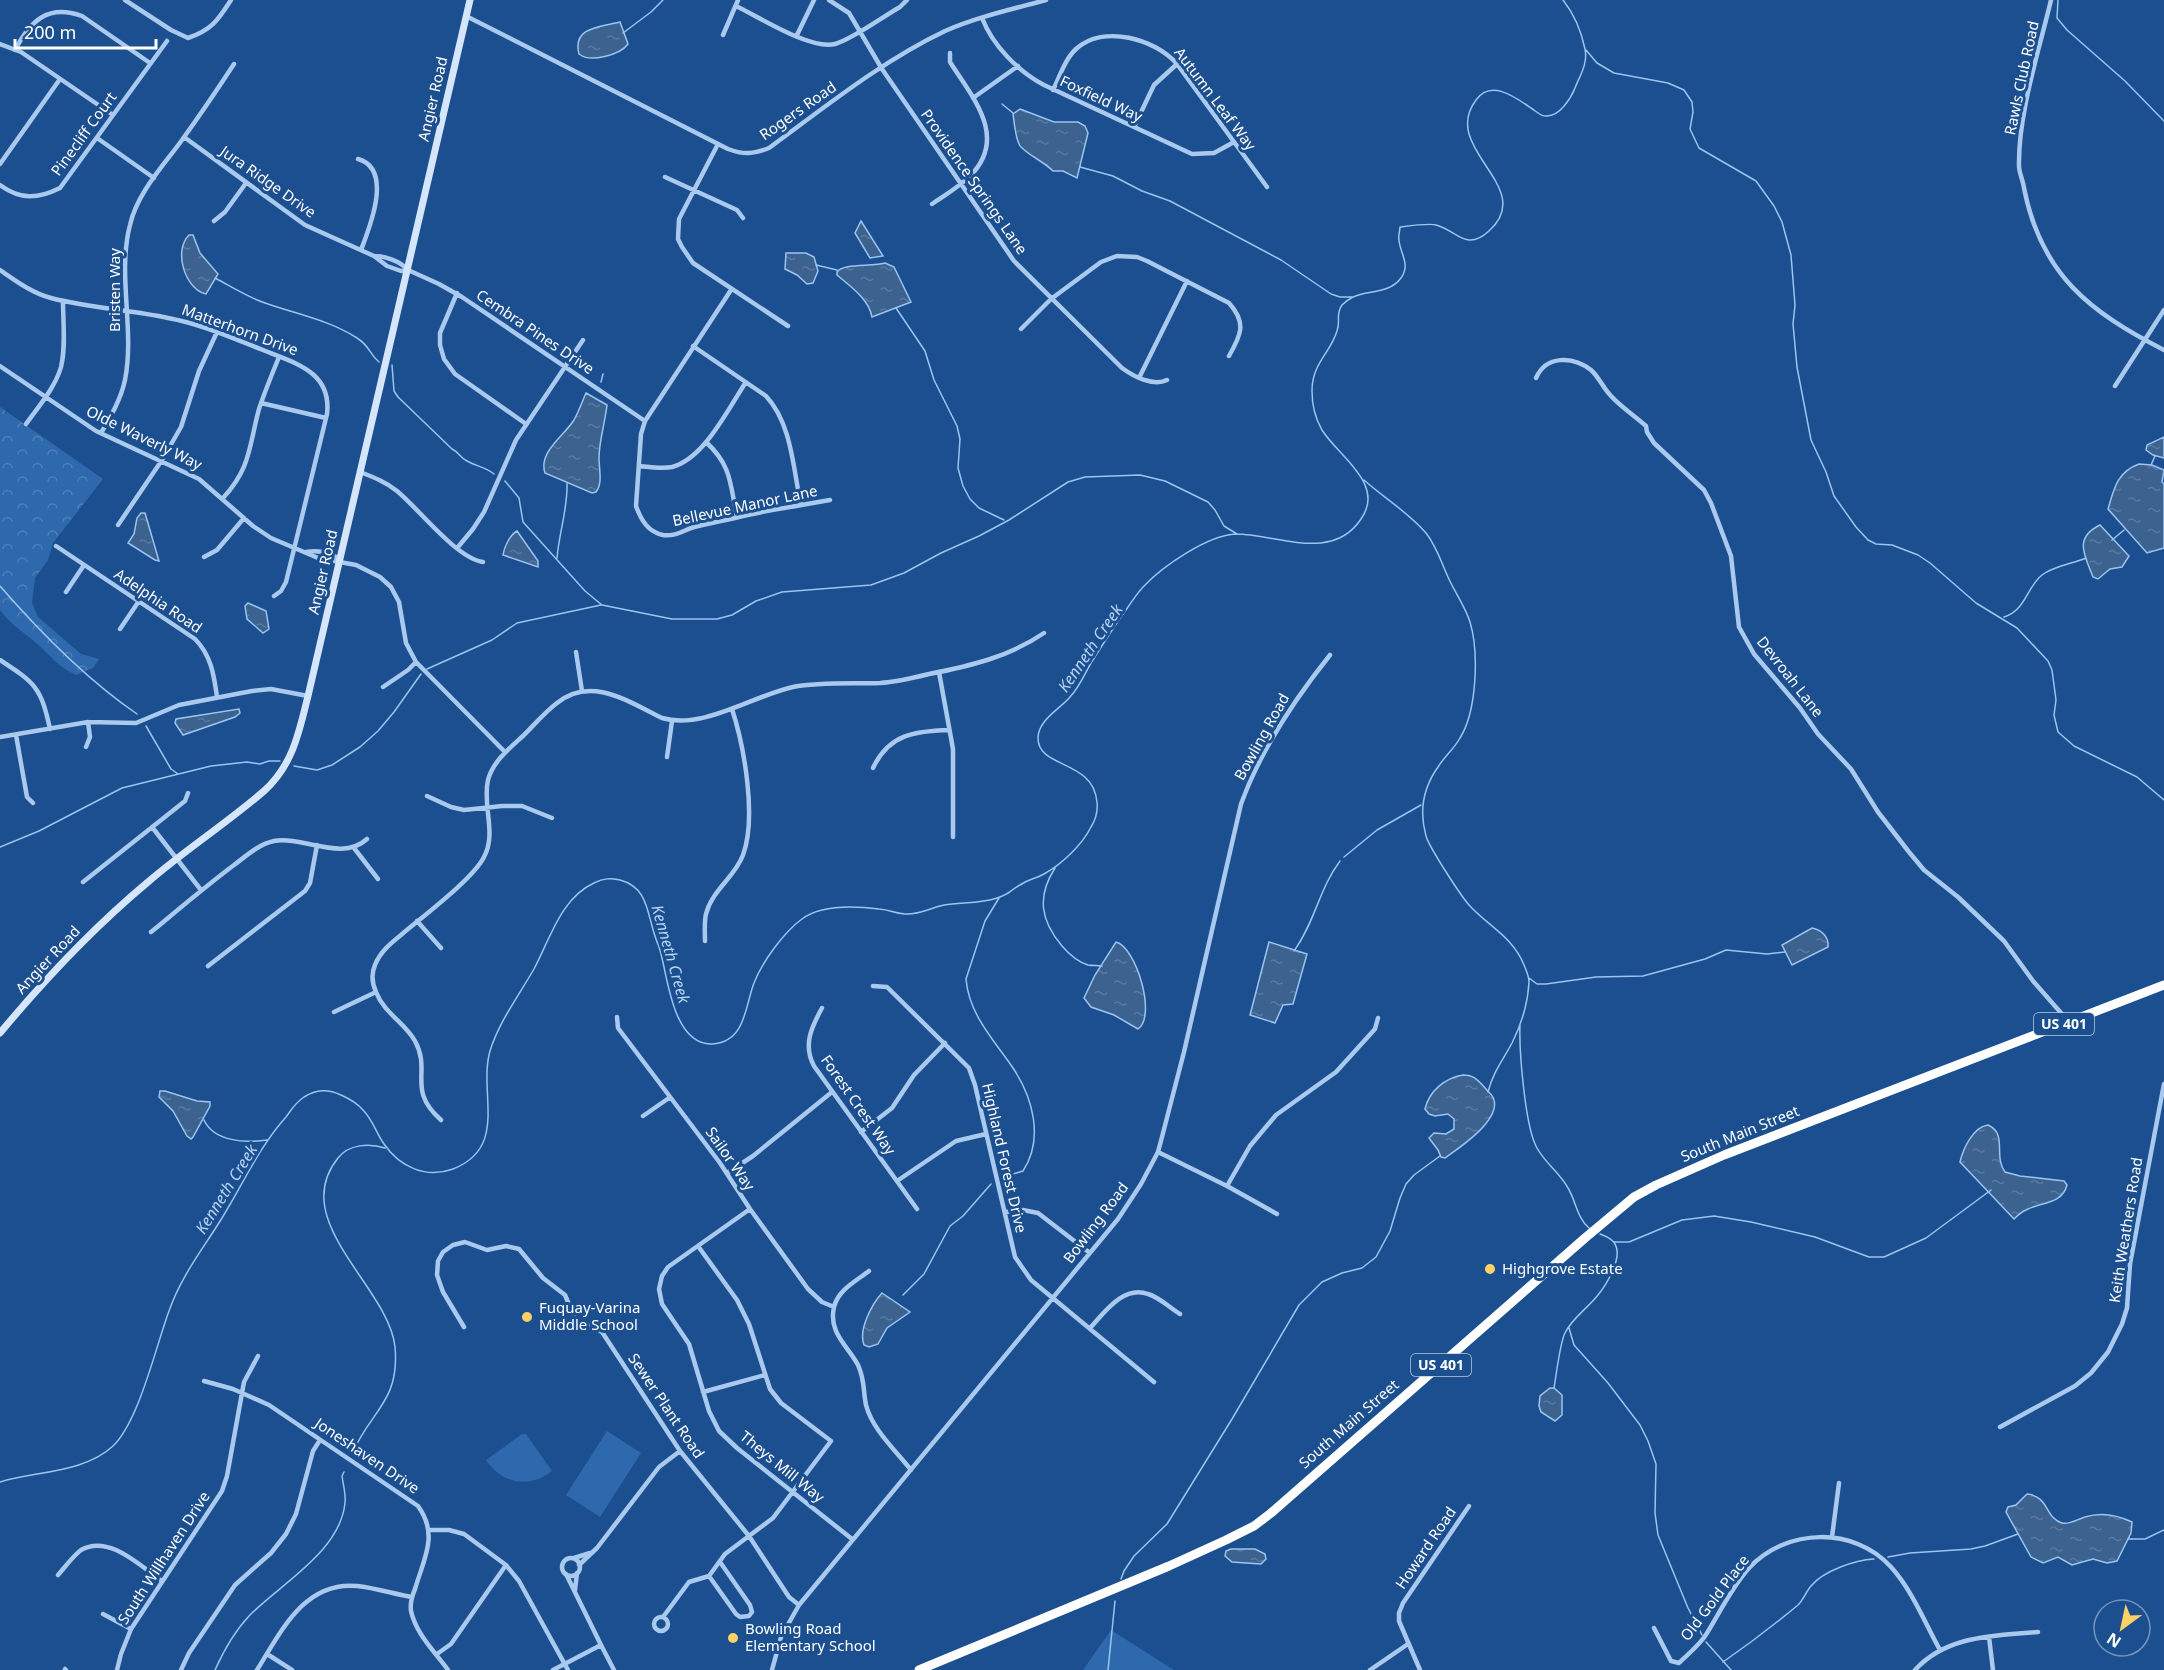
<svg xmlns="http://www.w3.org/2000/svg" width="2164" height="1670" viewBox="0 0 2164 1670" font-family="'Noto Sans',sans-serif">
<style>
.forest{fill:url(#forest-crowns)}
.park{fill:#2e69ad}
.water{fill:url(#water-ripples);stroke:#9cc4f0;stroke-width:1.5}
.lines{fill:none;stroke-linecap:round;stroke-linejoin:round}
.stream{stroke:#9cc4f0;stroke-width:1.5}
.street{stroke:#a9c9ee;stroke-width:4.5}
.secondary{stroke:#d6e6fa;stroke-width:7}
.highway{stroke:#fff;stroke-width:9}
.poi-dot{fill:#ffd166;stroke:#1b4f8f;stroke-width:2}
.labels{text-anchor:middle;stroke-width:6;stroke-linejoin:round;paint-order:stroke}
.shield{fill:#1b4f8f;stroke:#bbcadd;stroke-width:1.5}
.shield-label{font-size:14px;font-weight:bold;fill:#fff}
.street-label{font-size:15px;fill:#fff;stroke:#1b4f8f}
.poi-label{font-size:15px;fill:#fff;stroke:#1b4f8f;text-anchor:start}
.water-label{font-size:16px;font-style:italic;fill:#b5d3f5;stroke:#1b4f8f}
</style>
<defs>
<pattern id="forest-crowns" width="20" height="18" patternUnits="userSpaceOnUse" patternTransform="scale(1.5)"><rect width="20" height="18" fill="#2e69ad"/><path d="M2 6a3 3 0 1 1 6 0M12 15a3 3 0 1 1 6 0" fill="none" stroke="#4d80b9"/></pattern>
<pattern id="water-ripples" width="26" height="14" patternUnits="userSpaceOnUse" patternTransform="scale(1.5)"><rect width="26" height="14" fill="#3c6290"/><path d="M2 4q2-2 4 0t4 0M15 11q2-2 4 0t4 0" fill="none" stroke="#597aa1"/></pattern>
</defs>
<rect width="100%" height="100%" fill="#1b4f8f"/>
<path class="forest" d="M0,407l103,72 -50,64 -5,17 -13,18 -3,25 6,14 43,37 18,5 -6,9 -17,7c-18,-8 -26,-20 -41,-33 -14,-12 -24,-17 -35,-32z"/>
<path class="park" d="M607,1431l34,22 -41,64 -34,-22z
M522,1434h4l26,37c-23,18 -50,13 -66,-11z
M1111,1630l63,40h-91z"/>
<path class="water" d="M620,22l8,22c-8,11 -38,19 -49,10 -7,-27 21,-27 41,-32z
M1020,109l34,13h24l7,4 3,7 -11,45 -14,-7h-10c-10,-10 -22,-14 -32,-24 -5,-4 -7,-26 -8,-33z
M861,221l22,35 -13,2 -15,-25z
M189,235h4l7,18 18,21 -12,20c-21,-5 -33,-43 -17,-59z
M786,253h20l8,4 4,14 -5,12 -6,1 -10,-9 -12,-6z
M885,263l9,4 17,35 -39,15c-3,-18 -21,-30 -35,-42v-3c6,-9 35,-5 48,-9z
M586,393l21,12c-2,18 -8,36 -8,53 0,11 4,25 -3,34l-4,1 -47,-20c-7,-21 19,-37 29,-53 5,-9 8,-18 12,-27z
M2164,437v21l-11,-3 -7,-5 1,-5z
M2139,464l13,1 12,5 -2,12 2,2v64l-17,5 -39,-44c6,-20 9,-37 31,-45z
M141,513h4l14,48 -4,-1 -27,-17 6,-9 3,-16z
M2100,525l29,31 -7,11 -12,2 -12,10 -5,-2c-8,-21 -20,-39 7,-52z
M517,531l21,30v6l-35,-12c1,-8 7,-20 14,-24z
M248,603l18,8 3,18 -6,4 -16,-14 -2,-13z
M239,709l1,4 -5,4 -52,18 -8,-12 1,-4z
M1812,928c10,2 17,9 16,19l-36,18 -10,-20z
M1116,942c20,5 41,74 22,87l-24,-14 -23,-8 -7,-9 11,-23z
M1269,942l38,12 -14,50 -10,1 -8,18 -25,-8z
M1463,1075c11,0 15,5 23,14 2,3 7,6 8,11 6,21 -35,48 -49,58l-4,-1 -3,-7 -9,-12 5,-5 12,1 8,-5v-10l-6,-5 -13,2 -6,-2 -4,-5c4,-18 20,-31 38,-34z
M160,1091h5l32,10 13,1v4l-17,31 -2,2 -4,-3 -14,-25 -14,-14z
M1988,1125c20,9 5,31 17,47l15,4 44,5 3,4c-5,20 -27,17 -41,25 -5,2 -9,6 -12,9l-54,-57c3,-13 13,-35 28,-37z
M882,1293l28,19 -23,16 -9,16 -9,3 -5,-2c-6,-15 8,-41 18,-52z
M1550,1388h4l8,7v20l-7,6 -14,-9 -2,-6 1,-10z
M2027,1494c22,2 18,24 35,29 7,2 16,-4 23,-6 16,-5 32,-2 47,5l-1,11 -14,28 -10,2 -14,-4 -21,6 -14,-8 -15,6 -12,-6 -25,-45 2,-5 8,-2z
M1231,1549h24l10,5 1,5 -5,5 -29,-2 -7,-6 1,-5z"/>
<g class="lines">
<path class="stream" d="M2058,0l-1,18 10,12 58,51 39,40
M623,33l28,-21 12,-12
M1586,50l11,13 17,10 54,10 16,7 8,12 1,10 -3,17 9,19 57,33 18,25 8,16 9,33 4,50 -2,19 4,43 14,73 15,32 8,24 22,31 12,13 8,4 16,1 26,10 12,8 46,40 41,25 31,33 4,9 4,30 -2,15 4,17 16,14 63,31 27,23
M1002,104l11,9
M1080,167l33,9 29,15 28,10 111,59 50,34 9,3h12
M816,265l21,5
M215,278c17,9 32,19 50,25 31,11 64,17 92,35 13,8 12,16 22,24
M896,308l29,43 9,29 23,46 3,13 -2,29 5,18 7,13 9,9 25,12
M392,365l2,26 4,6 54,52c7,3 8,9 15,12 8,5 19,6 27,13
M601,382l2,-8
M2151,465l4,-9
M1364,480c20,18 44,32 62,53 11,14 15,29 22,44 7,16 17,29 22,45 9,30 7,89 -10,116 -6,11 -16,19 -22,29 -15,21 -19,44 -12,69 3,11 35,60 43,69 19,21 44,32 55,60 2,5 5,11 5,17 -1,20 -8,43 -17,61 -9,17 -19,29 -24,49
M505,481l14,17 4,24 62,69 17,14 70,14h45l15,-4 24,-14 26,-9 89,-7 33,-12 37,-20 38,-17 30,-16 59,-38 17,-5 55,-2 25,6 43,21 7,8 9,16 13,8
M2112,540l12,-10
M557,558c2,-25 11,-50 10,-75
M0,586c40,46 86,93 137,128
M2004,617c22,-7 22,-29 38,-42 12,-9 30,-11 44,-17
M427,669l65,-29 25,-17 84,-18
M146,726l25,43 7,5
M294,766l23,4 15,-5 28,-18 18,-16 16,-19 27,-38
M0,847l39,-16 83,-43 89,-22 36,-4 13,2 9,-3h11
M1344,857l33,-27 44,-25
M1055,868c-18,28 -15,52 7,78 6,7 16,16 26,19 5,1 10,0 14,1
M999,898l-14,23 -19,58c3,36 28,61 47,89 20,30 31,71 10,103l-20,6
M1294,951c21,-29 25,-62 46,-90
M1529,978l8,6h9l50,-7 47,-1 62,-17 21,-9 41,4 18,-2
M1520,1025c-1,25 5,102 17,123 8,15 23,25 31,40 8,13 9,30 21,40
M204,1120c10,22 42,23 63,20
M1614,1242h15l53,-22 32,-4 37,6 64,15 54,20h15l42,-19 65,-48
M903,1295l21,-21 26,-48 13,-10 28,-32
M1569,1328l5,17 34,38 32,42 8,16 8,23 -1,49 3,22 30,73 14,27
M1554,1388c2,-11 6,-46 11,-55 7,-15 23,-25 33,-38 9,-11 25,-38 17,-51 -3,-6 -10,-8 -15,-10
M352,1454c18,-43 48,-52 43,-107 -6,-60 -108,-126 -57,-189 11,-14 31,-15 47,-10
M0,1482c36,-11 84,-9 113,-36 26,-25 43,-100 56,-135 12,-35 34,-62 53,-93 21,-34 37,-71 64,-101 6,-8 9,-14 18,-20 13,-8 24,-8 37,-2 9,4 16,8 22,15 10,10 13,23 21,34 16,23 42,35 69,25 56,-22 25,-76 37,-118 9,-29 29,-56 44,-82 16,-30 27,-71 60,-86 10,-5 16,-5 26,-3 27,7 27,31 34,53 6,19 3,5 8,25 6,25 13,87 50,86 34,-2 33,-38 42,-61 8,-21 30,-51 48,-64 20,-15 53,-13 77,-10 12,1 14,4 26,5 14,1 25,-6 39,-9 17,-3 36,-1 53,-7 15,-5 9,-5 23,-13 11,-7 13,-5 24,-11 18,-10 38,-29 47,-47 5,-8 7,-16 6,-25 -4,-43 -59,-33 -59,-64 0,-18 22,-29 32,-41 10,-11 14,-22 21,-34 12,-19 24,-38 37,-56 5,-7 10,-15 16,-21 19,-20 64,-51 92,-52 40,0 96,29 125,-15 25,-35 -23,-63 -39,-89 -7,-12 -10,-25 -10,-39 0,-28 18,-37 25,-60 4,-11 -2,-16 5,-26 3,-3 7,-6 11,-8 16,-7 36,-3 48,-19 10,-14 -1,-24 -2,-38 -1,-5 1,-9 1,-13 8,-1 29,-4 36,-2 22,6 30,27 53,6 49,-44 -50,-82 -13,-131 15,-21 39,-3 55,8 5,3 10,9 16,8 13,0 24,-18 28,-28 5,-13 13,-24 10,-39 -4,-19 -10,-34 -22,-49
M2128,1539h17l19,-9
M1888,1557l22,-4 61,-4 14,-3 33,-12
M1121,1579l3,-8 10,-15 33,-32 65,-105 67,-114 23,-23 20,-9 20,-5 14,-11 14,-26 10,-33 6,-14 8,-9 26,-19
M1706,1642l25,28
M1723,1662c26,-18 51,-37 75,-57 5,-5 8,-13 13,-19 12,-15 44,-26 63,-27
M215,1670c9,-20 19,-38 34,-54 31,-32 91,-64 96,-113 1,-9 -2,-19 -3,-27l2,-4
M1108,1670l7,-69"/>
<path class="street" d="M125,0l46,30 17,8c24,-8 30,-18 43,-38
M829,0l20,13 33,56 132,192 108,107c11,8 31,19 45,12
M2051,0c-12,51 -33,114 -32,166 0,7 4,14 5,22 17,87 66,124 140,162
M736,6c23,11 74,44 99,38 16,-4 49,-28 65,-37l7,-7
M466,16l262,133c16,6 26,5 41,-1 56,-41 113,-87 176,-117 32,-14 68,-22 101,-31
M982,18c11,28 36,53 62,67l148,69 22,-1 20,-11
M723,35l15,-35
M797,35l17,-35
M0,44l21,8 92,63
M15,50c16,-30 33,-46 67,-34l68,47
M1053,90c7,-14 12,-31 23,-41 28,-25 79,-10 101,15l90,123
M973,98l45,-32
M1134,127l20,-42 23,-21
M184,137l121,88 69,31 13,10 14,5 7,-1
M97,138l57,40
M718,144l-39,75 -1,20 4,8 11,16 95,63
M358,159c36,10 11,70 3,91
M0,164l60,-85
M665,177l72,33 6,8
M0,185c20,15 38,14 60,3l107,-147
M932,204c13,-9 27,-17 38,-28 39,-39 2,-79 -20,-114v-9
M214,221l11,-9 21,-29
M374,256c11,0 26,5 34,14l31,14 23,13 183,124
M0,270c16,11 32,23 51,28 38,10 79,12 117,20 33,6 64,20 95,32 31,13 69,21 64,64l-41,168 -5,9 -7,5
M731,290l-86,131 -4,13 -5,72c5,14 12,26 27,29 12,2 21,-5 31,-8 13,-3 27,-6 41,-9 31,-8 63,-12 95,-18
M457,293l-17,40v12l4,14 11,15 71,50
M1021,329l30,-30 50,-37 16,-6 20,1 10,4 82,42c18,20 12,32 0,53
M693,346l73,50c26,28 27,73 35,109
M0,366l96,65 103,48 54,47 18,12 47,20 38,7 24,12 11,10 8,15 7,41 10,19 89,90
M1139,378l48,-97
M1536,378c10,-23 37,-22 55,-8 8,7 12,18 20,26 10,11 24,20 35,30l1,6 7,11 50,47 7,13 20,53 8,71 15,27 46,54 18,26 33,35 27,43 31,40 15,18 34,27 46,44 29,40 36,41
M2115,386l49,-76
M261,403l65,15
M26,424c12,-17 29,-36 35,-57 5,-20 2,-45 2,-66
M101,433c10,-17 20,-34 24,-53 10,-51 -8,-105 5,-155 7,-32 34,-60 52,-85 18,-25 35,-50 52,-76
M706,442c26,24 24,42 31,75
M639,466c10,1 23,3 33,1 32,-8 56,-58 74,-85
M360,472c13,5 26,10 37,19 22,18 59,67 86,71
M223,498c28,-30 26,-52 36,-89 6,-18 13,-35 20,-52
M118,525l44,-65 19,-33 18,-56 18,-39
M56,546l139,93c16,16 19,36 22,58
M458,547l15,-18 11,-17 32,-72 67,-100
M306,552c11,-2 25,0 34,8
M204,557l13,-7 27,-32
M66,592l18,-27
M120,629l19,-28
M576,652l6,39
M0,660c35,23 41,27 50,69
M939,672l14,77v88
M383,687l25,-17 8,-8
M16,735l11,62 6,6
M0,737l88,-15 48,1 43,-18 73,-14 19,-2 37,7
M86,747l4,-10 -2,-15
M667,757l5,-36
M873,768c16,-34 42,-37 76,-38
M427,796l24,11 13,3 38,-4h20l30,12
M152,827l49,63
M354,848l24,31
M83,882l102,-81 3,-8
M417,921l24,27
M151,932c28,-23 55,-46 83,-67 12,-9 25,-21 40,-24 30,-5 68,21 93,-2
M705,941c0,-8 -1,-19 1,-27 6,-24 29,-37 37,-59 14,-38 1,-109 -11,-146
M208,966l97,-75 5,-8 7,-38
M873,986l14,1 82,81 6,17 40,172 16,23 123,102
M822,1008c-11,20 -19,37 -8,58l103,143
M334,1012l42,-20
M617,1017l1,11 102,135 30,46 58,80 14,13 12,5
M643,1116l26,-18
M441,1120c-35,-31 -9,-48 -26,-79 -10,-18 -31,-28 -39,-49 -4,-9 -5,-18 -1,-27 5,-13 16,-22 26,-30 21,-18 72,-56 83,-78 13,-24 -2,-51 4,-77 5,-19 22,-32 36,-45 11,-11 21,-23 33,-32 34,-28 72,-1 105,15 41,12 90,-22 131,-31 28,-5 58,-3 87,-4 16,-1 33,-5 49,-9 41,-8 80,-17 115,-41
M861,1132l31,-24 22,-33 31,-32
M1158,1152l69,34 50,28
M727,1173l26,-17 79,-64
M897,1181l59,-40 30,-7
M1227,1186l23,-40 26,-31 60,-43 39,-43 3,-11
M750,1209l-82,58 -6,9 -3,13 3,15 27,40 20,67 10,20 18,17 115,91
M1006,1212l17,-2 15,3 52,40
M869,1271c-13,10 -31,19 -35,36 -6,26 14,39 24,58 7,15 5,26 8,40 6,24 30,46 45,65
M464,1327l-21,-35 -6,-17 1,-14 5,-9 10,-7 12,-3 22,8 19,-4 13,3 24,29 22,17 11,26 16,5 10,6 78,119 69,85 40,61 10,8
M1090,1328c14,-15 33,-43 58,-34 11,3 22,14 32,20
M204,1381l29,8 36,16 149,101c21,29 6,52 -3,83 -3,7 -5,15 -4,22 5,23 24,41 37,59
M703,1392l62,-17
M2000,1427l75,-41 16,-13 17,-21 14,-28 5,-16 3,-44 34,-180
M429,1530h20l15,4 42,31 13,16 49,89
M1832,1537l7,-54
M574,1558l16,-5
M562 1567a9 9 0 1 1 18 0a9 9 0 1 1-18 0Z
M579,1565l18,-17 62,-81 21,-16
M58,1575c7,-8 15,-19 23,-25 28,-16 59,16 81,31
M709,1576l27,38 4,3 9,-1 3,-4 -2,-7 -30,-43
M575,1590l2,-17
M103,1614l28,15
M654 1624a7 7 0 1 1 14 0a7 7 0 1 1-14 0Z
M663,1617l26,-35 20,-6 16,-22 48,-36 58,-77 -50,-38 -11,-14 -21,-65 -12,-24 -39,-54
M1654,1628l17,33 8,2c9,-9 22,-19 28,-30 13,-21 25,-46 42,-65 37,-40 105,-42 142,-1 21,23 34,56 49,83
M1989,1637l4,33
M601,1645l13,25
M267,1654l25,16
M437,1654l14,-10 55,-79
M65,1669l1,1
M117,1670l4,-16 10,-25 91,-138 5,-15 17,-94 14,-26
M181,1670l8,-17 46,-68 36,-32 15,-19 10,-20 17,-63 7,-11
M257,1670c24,-38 47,-89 100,-84 19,2 37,8 55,11
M553,1670l48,-25 -35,-71
M772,1670l9,-33 18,-32 319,-386 23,-35 17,-32 4,-15 22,-85 57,-248c20,-55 53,-104 89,-149
M1370,1670l38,-26
M1420,1670l-21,-49v-8l4,-10 66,-97
M1915,1670c32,-35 79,-34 123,-38"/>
<path class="secondary" d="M0,1033c45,-54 94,-106 148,-151 37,-32 79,-59 116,-91 29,-26 35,-59 44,-95l162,-696"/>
<path class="highway" d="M919,1670l250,-104 57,-26 28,-14 17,-13 314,-275 49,-41 22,-12 68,-30 440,-170"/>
</g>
<g class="poi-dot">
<circle cx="1490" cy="1269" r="6"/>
<circle cx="527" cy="1317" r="6"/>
<circle cx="733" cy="1638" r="6"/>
</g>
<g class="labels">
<g class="shield">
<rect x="2034" y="1013" width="60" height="22" rx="4.5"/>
<rect x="1411" y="1354" width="60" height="22" rx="4.5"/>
</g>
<g class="shield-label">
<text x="2064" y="1029">US 401</text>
<text x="1441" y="1370">US 401</text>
</g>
<g class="street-label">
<text transform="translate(2022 78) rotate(-78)" y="5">Rawls Club Road</text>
<text transform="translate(433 99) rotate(-77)" y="5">Angier Road</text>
<text transform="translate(1101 99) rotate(25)" y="5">Foxfield Way</text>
<text transform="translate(1215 99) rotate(53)" y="5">Autumn Leaf Way</text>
<text transform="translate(798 111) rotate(-35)" y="5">Rogers Road</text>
<text transform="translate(84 134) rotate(-54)" y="5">Pinecliff Court</text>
<text transform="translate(268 182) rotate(35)" y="5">Jura Ridge Drive</text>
<text transform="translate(974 182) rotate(55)" y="5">Providence Springs Lane</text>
<text transform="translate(115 290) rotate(-90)" y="5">Bristen Way</text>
<text transform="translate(240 330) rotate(20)" y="5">Matterhorn Drive</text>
<text transform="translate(535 332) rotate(34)" y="5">Cembra Pines Drive</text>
<text transform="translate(144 438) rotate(26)" y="5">Olde Waverly Way</text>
<text transform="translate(745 506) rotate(-12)" y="5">Bellevue Manor Lane</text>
<text transform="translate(323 572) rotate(-77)" y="5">Angier Road</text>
<text transform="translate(158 601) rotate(34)" y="5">Adelphia Road</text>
<text transform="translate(1790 677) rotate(52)" y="5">Devroah Lane</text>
<text transform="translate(1262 737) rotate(-61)" y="5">Bowling Road</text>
<text transform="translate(48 960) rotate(-47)" y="5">Angier Road</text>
<text transform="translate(858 1105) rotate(55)" y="5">Forest Crest Way</text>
<text transform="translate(1740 1134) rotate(-22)" y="5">South Main Street</text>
<text transform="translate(1004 1158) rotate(77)" y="5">Highland Forest Drive</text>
<text transform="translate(730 1159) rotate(55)" y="5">Sailor Way</text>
<text transform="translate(1096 1223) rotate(-53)" y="5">Bowling Road</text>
<text transform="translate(2126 1230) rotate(-81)" y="5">Keith Weathers Road</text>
<text transform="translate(666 1406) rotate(56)" y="5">Sewer Plant Road</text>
<text transform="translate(1349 1424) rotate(-41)" y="5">South Main Street</text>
<text transform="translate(367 1456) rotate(34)" y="5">Joneshaven Drive</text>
<text transform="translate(782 1467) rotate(39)" y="5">Theys Mill Way</text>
<text transform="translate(1426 1548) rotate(-56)" y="5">Howard Road</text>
<text transform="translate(164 1558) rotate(-57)" y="5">South Willhaven Drive</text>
<text transform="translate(1715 1598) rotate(-53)" y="5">Old Gold Place</text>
</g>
<g class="poi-label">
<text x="1502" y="1274">Highgrove Estate</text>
<text x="539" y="1313">Fuquay-Varina<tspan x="539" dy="17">Middle School</tspan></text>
<text x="745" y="1634">Bowling Road<tspan x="745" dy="17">Elementary School</tspan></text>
</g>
<g class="water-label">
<text transform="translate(1090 648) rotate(-56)" y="6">Kenneth Creek</text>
<text transform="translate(671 954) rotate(74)" y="6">Kenneth Creek</text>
<text transform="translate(226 1189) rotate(-58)" y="6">Kenneth Creek</text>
</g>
</g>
<g transform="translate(2122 1628) rotate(213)"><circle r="28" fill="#1b4f8f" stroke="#7695bc" stroke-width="1.5"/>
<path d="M0-4.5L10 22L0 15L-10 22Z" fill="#ffd166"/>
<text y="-9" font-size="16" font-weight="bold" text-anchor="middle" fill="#ffffff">N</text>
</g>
<path d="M15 39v9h141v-9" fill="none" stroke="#ffffff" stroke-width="3"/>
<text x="24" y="39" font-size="18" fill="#ffffff" stroke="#1b4f8f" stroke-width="4.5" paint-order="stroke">200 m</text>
</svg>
